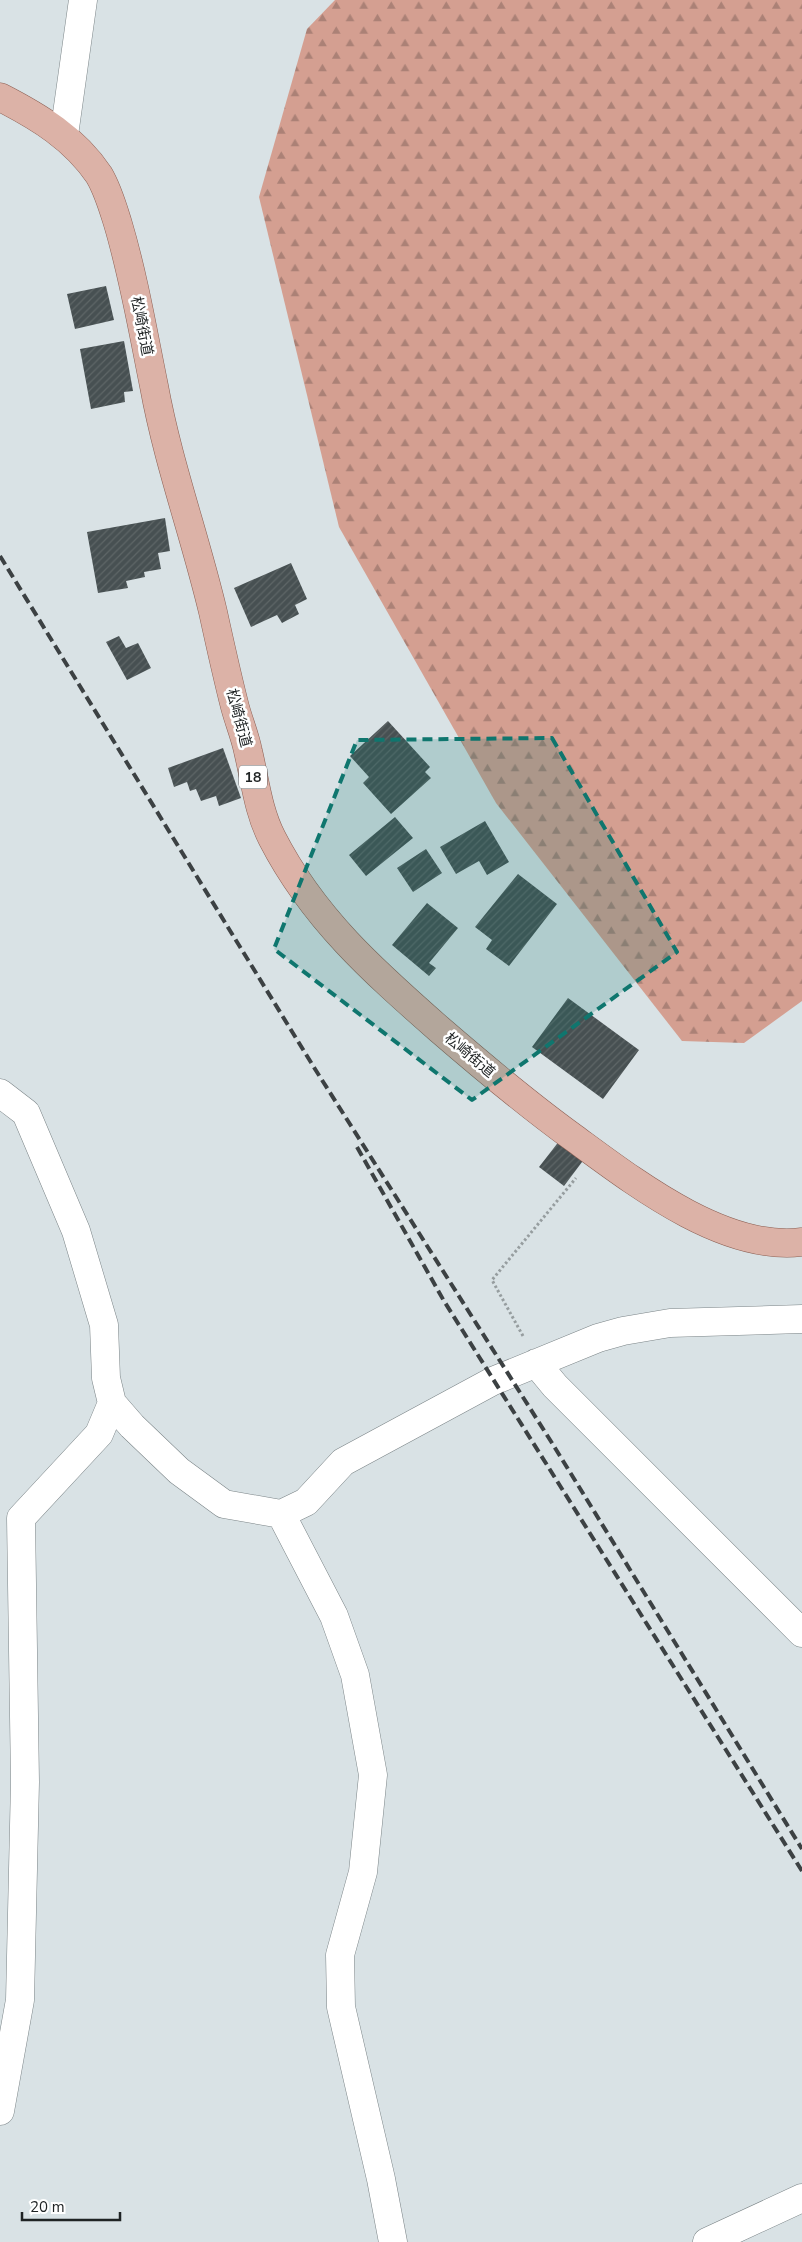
<svg xmlns="http://www.w3.org/2000/svg" width="802" height="2242" viewBox="0 0 802 2242" font-family="'Nunito Sans','Noto Sans JP',sans-serif">
<style>
.forest{fill:url(#forest-firs)}
.building{fill:url(#building-hatch)}
.lines{fill:none;stroke-linecap:round;stroke-linejoin:round}
.minor-casing{stroke:#7b8487;stroke-width:29}
.major-casing{stroke:#8b5f53;stroke-width:29}
.path{stroke:#969d9f;stroke-width:3;stroke-dasharray:2.5 2.5;stroke-linecap:butt}
.minor{stroke:#fff;stroke-width:28}
.major{stroke:#dcb2a7;stroke-width:28}
.rail{stroke:#3c4143;stroke-width:4;stroke-dasharray:10 5;stroke-linecap:butt}
.marked{fill:#0f766e;fill-opacity:0.2;stroke:#0f766e;stroke-width:4;stroke-dasharray:10 6;stroke-linejoin:round}
.labels{text-anchor:middle;stroke-width:5;stroke-linejoin:round;paint-order:stroke}
.shield{fill:#fff;stroke:#626566;stroke-width:1}
.shield-label{font-size:14px;font-weight:bold;fill:#1f2324}
.street-label{font-size:15px;fill:#1f2324;stroke:#fff}
</style>
<defs>
<pattern id="forest-firs" width="22" height="20" patternUnits="userSpaceOnUse" patternTransform="scale(1.25)"><rect width="22" height="20" fill="#d49f91"/><path d="M5 1l3.5 6h-7zM16 11l3.5 6h-7z" fill="#ab8176"/></pattern>
<pattern id="building-hatch" width="6" height="6" patternUnits="userSpaceOnUse" patternTransform="scale(1.25)"><rect width="6" height="6" fill="#475052"/><path d="M-1 1l2-2M0 6l6-6M5 7l2-2" fill="none" stroke="#5e6667"/></pattern>
</defs>
<rect width="100%" height="100%" fill="#d9e2e5"/>
<path class="forest" d="M335,0h467v1001l-58,42 -62,-2 -186,-238 -157,-276 -80,-330 48,-168z"/>
<path class="building" d="M106,286l8,34 -39,9 -8,-35z
M124,341l9,50 -9,1 1,10 -34,7 -11,-60z
M165,518l5,33 -12,2 3,16 -17,3 1,5 -19,4 2,7 -30,5 -11,-61z
M291,563l16,36 -12,6 4,9 -17,9 -5,-8 -26,12 -17,-39z
M119,636l7,12 12,-5 13,25 -24,12 -21,-38z
M388,721l42,46 -5,5 6,6 -40,36 -28,-31 6,-6 -19,-21z
M223,748l18,50 -22,8 -3,-10 -15,5 -5,-12 -6,2 -3,-9 -13,5 -6,-19z
M395,817l18,21 -47,38 -17,-21z
M485,821l24,41 -22,13 -8,-14 -23,13 -16,-27z
M426,849l16,24 -29,19 -16,-24z
M518,874l39,30 -48,62 -23,-17 6,-9 -17,-13z
M427,903l31,25 -29,35 7,5 -7,8 -37,-31z
M568,998l71,52 -36,49 -71,-52z
M560,1140l25,18 -21,28 -25,-19z"/>
<g class="lines">
<g class="minor-casing">
<path id="minor" d="M64,135l19,-135
M0,1093l26,20 50,118 28,94 2,53 6,25 20,23 47,45 45,33 57,10 25,-12 37,-40 150,-81 105,-43 25,-7 47,-8 132,-4
M536,1363l19,23 247,247
M281,1514l53,102 21,59 18,100 -10,97 -23,83 1,52 40,172 12,63
M0,2111l20,-111 5,-218 -4,-264 78,-84 13,-31
M707,2242l95,-44"/>
</g>
<g class="major-casing">
<path id="major" d="M0,97c39,20 74,41 99,78 9,15 14,33 19,49 16,54 25,108 36,162 14,77 41,150 59,226 7,32 14,64 22,95 4,15 10,29 13,44 7,29 10,60 24,87 41,80 101,133 167,191 44,38 88,75 135,109 60,44 150,114 228,104"/>
</g>
<path class="path" d="M523,1336l-31,-56 84,-102"/>
<use href="#minor" class="minor"/>
<use href="#major" class="major"/>
<path class="rail" d="M0,556l315,513 237,374 250,406
M357,1147l87,154 358,570"/>
</g>
<path class="marked" d="M552,738l125,214 -205,148 -198,-151 83,-209z"/>
<g class="labels">
<rect class="shield" x="239" y="765.5" width="28" height="23" rx="4"/>
<g class="shield-label">
<text x="253" y="782">18</text>
</g>
<g class="street-label">
<text transform="translate(142 326) rotate(79)" y="5">松崎街道</text>
<text transform="translate(239 718) rotate(75)" y="5">松崎街道</text>
<text transform="translate(470 1055) rotate(40)" y="5">松崎街道</text>
</g>
</g>
<path d="M22 2212v8h98v-8" fill="none" stroke="#1f2324" stroke-width="2.5"/>
<text x="30" y="2212" font-size="15" fill="#1f2324" stroke="#ffffff" stroke-width="4" paint-order="stroke">20 m</text>
</svg>
